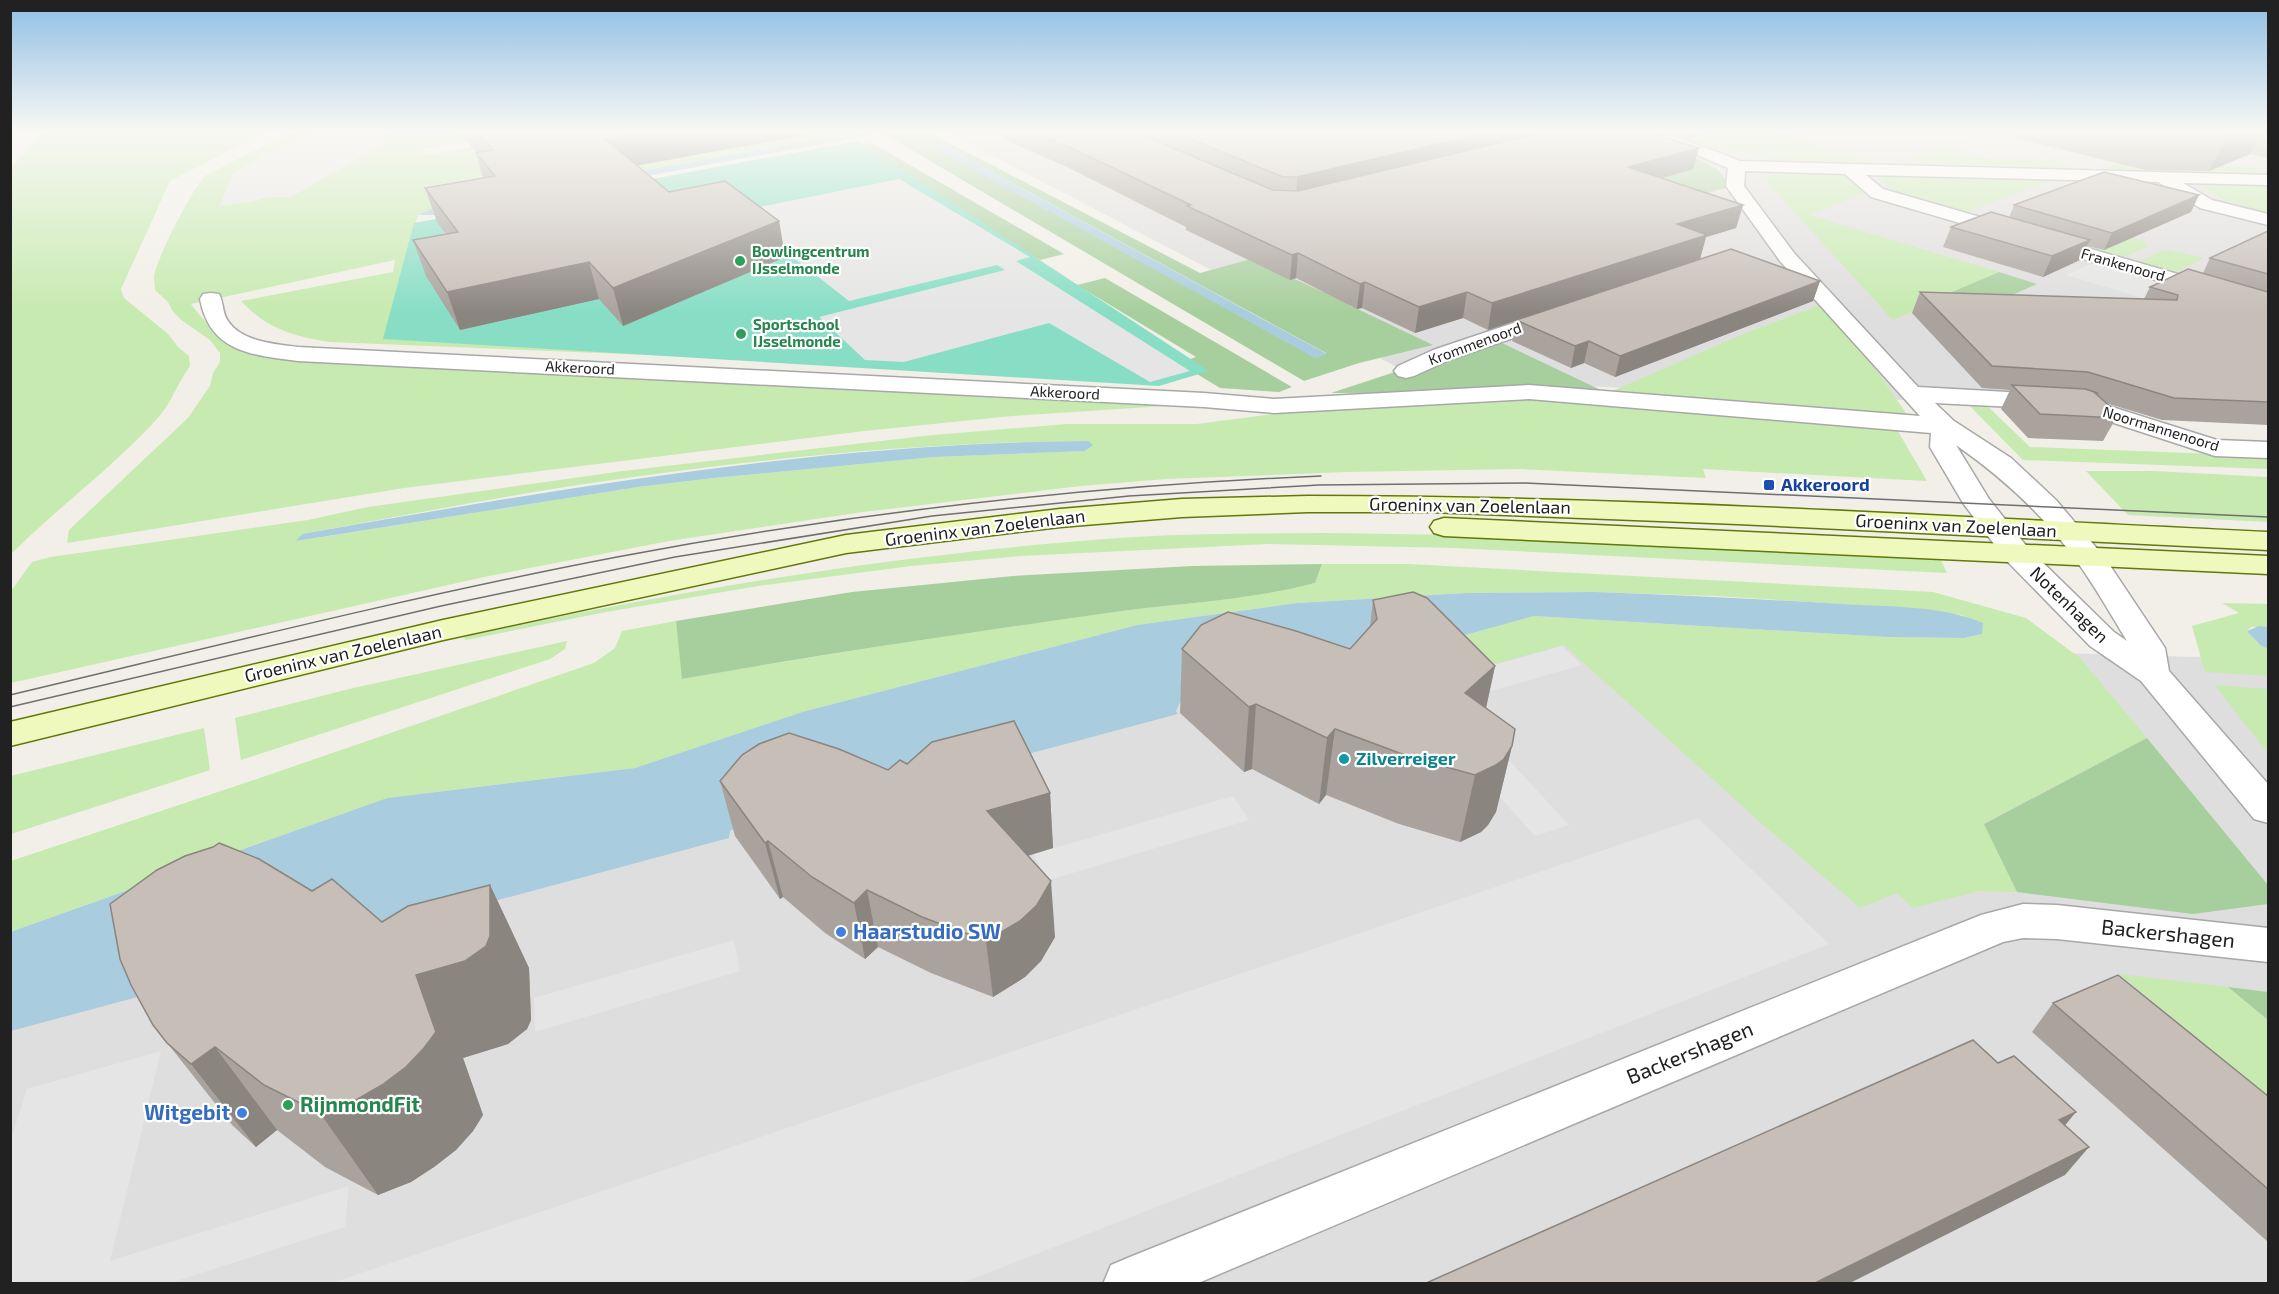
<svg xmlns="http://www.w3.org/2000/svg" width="2279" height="1294" viewBox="0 0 2279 1294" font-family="'Exo 2',sans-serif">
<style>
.residential{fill:#dfdede}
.grass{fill:#c6eaaf;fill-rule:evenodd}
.forest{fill:#a7cf9d;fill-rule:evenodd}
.pitch{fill:#87dec5}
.parking{fill:#e5e5e5}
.water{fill:#a9cdde}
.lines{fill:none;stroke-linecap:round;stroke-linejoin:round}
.street-casing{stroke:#a8a8a8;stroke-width:3}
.secondary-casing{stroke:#627907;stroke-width:3}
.street{fill:#fff;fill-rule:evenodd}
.secondary{fill:#f0f9bd;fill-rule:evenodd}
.tram{stroke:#6f6f6f;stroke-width:1.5}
.wall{fill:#aaa39d}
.shaded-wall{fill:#8b8580}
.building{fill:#c6beb7;stroke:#8b8580;stroke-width:1.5}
.leisure-dot{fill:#2e9e5b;stroke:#fff;stroke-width:2}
.transit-dot{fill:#1a4fb4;stroke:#fff;stroke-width:2}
.culture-dot{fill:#0f9aa8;stroke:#fff;stroke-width:2}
.shop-dot{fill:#3f7fe0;stroke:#fff;stroke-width:2}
.labels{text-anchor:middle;stroke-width:4.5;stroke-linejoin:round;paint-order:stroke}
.far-leisure-label{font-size:15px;font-weight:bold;fill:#27864d;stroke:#fff;text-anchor:start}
.far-street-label{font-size:15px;fill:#212121;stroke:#fff}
.transit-label{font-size:18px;font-weight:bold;fill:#164399;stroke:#fff;text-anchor:start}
.street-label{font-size:18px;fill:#212121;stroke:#fff}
.culture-label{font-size:18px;font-weight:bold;fill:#0d838f;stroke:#fff;text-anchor:start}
.near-shop-label{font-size:21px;font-weight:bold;fill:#366cbe;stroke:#fff;text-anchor:start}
.near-street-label{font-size:21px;fill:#212121;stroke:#fff}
.near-leisure-label{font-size:21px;font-weight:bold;fill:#27864d;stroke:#fff;text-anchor:start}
</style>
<rect width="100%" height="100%" fill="#f1efe7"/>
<path class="residential" d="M947,132h1321v284l-848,-37z
M1432,619l594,33 242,7v624l-2257,1v-321z"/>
<path class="grass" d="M42,132h222l-94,49 -49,108 3,9 44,36 10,13 11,9 1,10c-13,18 -19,38 -34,54 -45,49 -99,88 -145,134v-386z
M290,132h239l-107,17 5,6 137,-23h295l-425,76 -16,7 -4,12 429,136 -513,-21c-35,-5 -64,-14 -89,-41l152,-29 2,-12 -204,44c14,20 30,33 53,44l981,54 -213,14 -148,15 -460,57 -337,55 2,-13 119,-112 22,-32 3,-13 7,-11v-9l-10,-13 -30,-21 -8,-9 -4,-8 -13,-12c0,-4 -1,-10 -1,-14 3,-18 39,-89 51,-100z
M1658,132h118l104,31 -106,-4 -53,-9z
M1939,144c18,5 37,13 54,15 24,2 58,-6 78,9l-155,-5 -6,-5z
M2129,162l119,5 20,6 -1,2 -159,-6 -9,-5z
M1793,171l47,1 24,21 -55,22 190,57 -106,48 -123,-134 -4,-9z
M1874,173l181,6 -93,34 -62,-18 -10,-6z
M2195,183l73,3v28l-44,-14z
M2116,233l27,8 6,5 -25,11 -38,-11z
M2165,249l40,9 -29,14 -37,-10z
M1823,304l42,50 43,62 -300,-23 133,-58z
M1507,398h30l359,30 31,53 -224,-12 3,9 -187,-9 -173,3 -180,7 -85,7 -218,26 -194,29 -185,36 -473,106v-92l21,-29 19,-5 257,-37 60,-13 255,-36 310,-36 134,-11h130l84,-11zM1089,441l3,4 -7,6 -151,6 -220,21 -76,9 -341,54 5,-7c105,-19 211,-40 317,-55 156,-22 312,-37 470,-38z
M1963,399l18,1 49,47 238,9v13l-245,-9z
M2086,471h68l114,6v45l-140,-7z
M1325,533l204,3 411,22 7,15 -492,-25 -188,-4 -246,12 -110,10 -153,20 -152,26 -140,28 -3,-3c222,-48 445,-85 672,-100 63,-4 127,-3 190,-4z
M1322,564h87l524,28 93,26 54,40 67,80 -163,85 33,69 -38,-1 -66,17 -16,-15 -37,15 -99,-85 -197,-178 -76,21 -74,-17 120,-33 353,21 77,1 18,-4 -20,-19 -41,-6 -206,-13 -120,-4 -129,1 -169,10 -160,22 -335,87 -167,56 -248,30 -374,133 -2,2v-72l240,-80 343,-118 21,-15 7,-17 54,-10 7,58c141,-25 283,-46 425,-66 69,-10 140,-12 207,-30z
M2222,603l46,1v23h-17l-4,4 13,14 8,4v27l-63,-4 -13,-46 47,-13z
M567,641l-2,8 -15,10 -309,101 -6,-42 114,-29z
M2215,685l53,4v65z
M204,728l6,42 -199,64v-58z
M2119,974l109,13 40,33v76z"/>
<path class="forest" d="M881,132h47l272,141 51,-14 72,33 180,-51 24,9 -178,55 84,40 -74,18 -55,18zM931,139l395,214v1l-404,-213z
M872,143l192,111 -24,6 -190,-113z
M1693,156l24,13 14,17 -194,59z
M1999,272l38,12 -54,24 -40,-12z
M1105,278l187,109 -13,5 -59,-4 -41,-25 17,-6 -119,-72z
M1502,343l103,49 -274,1 73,-24 7,4z
M1322,564l-7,19c-67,18 -138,20 -207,30 -142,20 -284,41 -426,66l-6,-58 176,-29 161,-16 179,-10z
M2147,738l121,147v19l-75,10 -176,-22 -33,-68z
M2228,987l40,5v28z"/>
<path class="pitch" d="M858,141l351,230 -50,15 -776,-47 31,-116z"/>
<path class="parking" d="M309,132h80l-17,10h15l-96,55h-23l-18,5 -31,4 15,-34z
M1994,136l72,18 -18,6 -56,-1 -38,-11z
M899,179l131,78 -14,4 174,110 -40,11 -101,-59 -145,39 -39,-2 -46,-43 186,-47 -8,-5 -148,36 -114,-89z
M2102,259l124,36 -34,18 -126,-38z
M1562,646l20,19 -123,35 -18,-20z
M1494,744l75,81 -34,11 -73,-82z
M1233,796l16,24 -203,61 -12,-27z
M1698,818l131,126 -867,339h-630z
M734,940l6,31 -205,61 -1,-34z
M161,1051l-51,210 239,-75 -4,41 -175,56h-159v-144l16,-50z"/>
<path class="water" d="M859,132h11l1,3 -437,80h-16l16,-7z
M931,139l396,215 -12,4 -394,-217z
M1089,441l4,4 -8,6 -151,6 -220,21 -76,9 -342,54 6,-7c262,-46 519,-91 787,-93z
M1595,592c83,3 165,7 248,12 46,3 97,1 140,19l-1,11 -18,4 -77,-1 -353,-21 -120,33 -231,47 -7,15 2,3 -318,85 -125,29 -5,3 -1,7 -718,193 -1,-98 3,-2 374,-133 248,-30 167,-56 335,-87 160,-22 169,-10z
M2259,626l9,1v22l-8,-4 -13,-14z"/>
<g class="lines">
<g class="street-casing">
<path id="street" d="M1627,132c40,0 76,14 113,29l528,14v10l-85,-2 29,17 56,14v11l-68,-17 -42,-26 -292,-7 17,14 385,111v13l-397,-116 -26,-23 -100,-3 -1,15 50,67 124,134 159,9 140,44 51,2v16l-53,-2 -141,-46 -139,-7 19,18 57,37 45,42 49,58 60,90 4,23 99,113v39l-14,-4 -113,-138 -51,-35 -84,-86 -43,-57 -33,-56 1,-14 -402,-34 -255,14 -70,-6 -906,-46c-47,-6 -88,-9 -98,-62l3,-5 8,-1 8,1c5,9 3,19 9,27 14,21 47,23 70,26l906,46 70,6 255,-14 391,31 -140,-155 -54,-75 2,-18 -33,-14 -66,-19zM1956,445c47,33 89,71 122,118 18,25 33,52 49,78l-13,-9 -86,-84 -39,-49z
M1558,308l8,2 3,5 -3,5 -117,40 -35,16 -8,2 -8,-2 -4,-5 4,-5 35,-16z
M2023,904l34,1 211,23v34l-211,-23 -34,-1 -20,4 -807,342h-93l8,-19 19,-8 851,-342z"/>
</g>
<g class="secondary-casing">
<path id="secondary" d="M1308,496c320,0 640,21 960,36v18l-530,-26 -308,-12h-122l-126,5 -122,10 -214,26 -403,87 -433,106v-24l433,-102 403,-85 214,-26 122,-10z
M1444,518l824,38v18l-824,-38 -10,-3 -4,-6 4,-6z"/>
</g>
<use href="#street" class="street"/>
<use href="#secondary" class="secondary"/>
<path class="tram" d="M10,695c202,-48 403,-99 607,-138 233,-44 467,-71 704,-81
M10,707l431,-101 234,-49 257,-41 197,-20 190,-11 206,-2 743,34"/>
</g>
<path class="wall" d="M459,132h362l-184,33 32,27 110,29 6,36 -162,69 -24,-27 -139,31 -34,-54 -13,-36 33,-6 -9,-12 -12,-34 58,-10 -7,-25h1z
M995,132h719l-27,7 -23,-5 -1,3 30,32 -31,9 81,27 -7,23 -30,9 -6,22 -212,71 -25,-12 -48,15 -53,-25 -5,1 -61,-31 -6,2 -104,-50v-3l-119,-60 -64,-28v-3z
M2019,132h249v26l-18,-4 -41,17 -64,-1 -129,-32z
M2014,205l177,7 -87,38 -17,-4 -7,14 -37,17 -100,-30 8,-20 58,-9z
M2268,231v194l-106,-5 -56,-17 7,6 -2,4 5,5 -13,23 -75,-3 -27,-29 9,-19 -28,-2 -70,-75 8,-21 224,7 6,-12 53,-14 7,-15z
M1820,281l-7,20 -198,76 -31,-14 -13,5 -59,-27 4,-21z
M1373,600l122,66 -9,42 26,38 -16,66 -8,13 -7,7 -21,10 -61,-18 -73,-29 -7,9 -67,-35 -8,3 -64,-59 2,-64h168l20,-22z
M907,764l143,29 3,55 -25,8 27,81 -14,24 -16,16 -32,20 -62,-24 -53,-26 -13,12 -40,-26 -42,-36 -3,2 -45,-63 -15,-55 168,-11z
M490,885l39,83 2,52 -4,9 -19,15 -45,14 20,57 -10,16 -17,19 -22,17 -23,15 -33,13 -53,-28 -48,-37 -21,17 -23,-21 -80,-101 159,-134 70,31z
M2053,1003l215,93v146l-236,-210z"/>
<path class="shaded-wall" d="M644,132h177l-208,38 -8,-31z
M1488,132h81l-273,68 1,-23z
M1645,132h20l-4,15z
M1689,132h25l-27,7z
M2229,132h33l-12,22 -41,17z
M1699,148l-6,21 -70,20 5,-22z
M2199,195l-8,17 -87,38 8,-17z
M1743,205l-7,23 -30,9 -6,22 -212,71 4,-27 185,-79z
M779,221l6,36 -162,69 -10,-38z
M2090,240l-10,20 -37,17 9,-21z
M1298,253l-2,25 -6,2 2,-25z
M589,262l10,37 -139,31 -13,-38z
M1820,281l-7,20 -198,76 5,-21z
M1365,282l-3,26 -5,1 3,-25z
M1467,292l-4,26 -48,15 4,-26z
M1589,341l-5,22 -13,5 4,-22z
M1495,666l-14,65 -16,-38z
M1256,704l-4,65 -8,3 5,-65z
M1335,729l-9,66 -7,9 8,-66z
M1512,746l-16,66 -8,13 -7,7 -21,10 15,-67z
M1050,793l3,55 -60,18 -6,-55z
M768,841l15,56 -3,2 -15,-56z
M1051,881l4,56 -14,24 -16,16 -32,20 -7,-56z
M490,885l39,83 2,52 -4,9 -19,15 -45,14 20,57 -10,16 -17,19 -22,17 -23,15 -33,13 -58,-82 96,-138z
M867,890l11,57 -13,12 -11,-56z
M215,1047l62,83 -21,17 -65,-83z
M2076,1112l-23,28 6,-20z
M2089,1147l-24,28 -217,109h-35z"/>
<path class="building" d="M477,132h167l-39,7 64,53 56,-11 54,40 -166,67 -24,-26 -142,30 -34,-52 45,-8 -33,-44 70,-12 -19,-23 17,-3z
M1033,132h102l138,58 25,1 247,-59h102l52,16 -71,19 115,38 -66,19 30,11 -215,68 -25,-11 -48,15 -54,-25 -5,2 -62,-31 -6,2 -105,-49 4,-1 -124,-59z
M1174,132h314l-191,45h-14z
M2104,172l95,23 -87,38 -98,-28z
M1991,212l99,28 -38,16 -101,-29z
M2268,231v43l-58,-16z
M1731,249l89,32 -200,75 -31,-15 -14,5 -59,-26z
M2188,269l80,23v110l-94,-4 -86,-26 -96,-6 -72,-74 257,8 1,-5 -28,-8z
M2012,385l73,4 13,4h-3l18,16h-7l10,9 -76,-4z
M1413,592l14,6 68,68 -30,27 50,36 -3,17 -8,13 -8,6 -21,10 -65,-18 -75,-28 -8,9 -71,-34 -7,3 -67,-58 19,-24 27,-13 68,19 54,18 27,-30 -4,-19z
M1014,721l36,72 -63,18 64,70 -14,24 -17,16 -34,20 -64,-24 -55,-27 -13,13 -42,-26 -44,-36 -3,2 -45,-62 22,-26 17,-11 30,-11 50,16 49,21 12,-10 7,4 25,-22z
M219,843l40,16 53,32 20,-12 50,43 26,-16 82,-21v51l-4,10 -21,15 -49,14 20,57 -12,16 -18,19 -24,18 -26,15 -36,13 -56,-28 -49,-38 -24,17 -24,-21 -14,-18 -22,-40 -11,-26 -10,-55 47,-34 28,-14 28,-9z
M2118,975l150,121v93l-215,-186z
M1973,1040l25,23 16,-7 62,56 -17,8 30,27 -276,137h-389z"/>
<linearGradient id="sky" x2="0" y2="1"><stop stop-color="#8fbee4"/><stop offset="0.42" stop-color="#f9f8f4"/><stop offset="1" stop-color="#f9f8f4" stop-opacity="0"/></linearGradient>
<rect width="2279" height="313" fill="url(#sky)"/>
<g class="leisure-dot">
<circle cx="740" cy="261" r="6"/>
<circle cx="741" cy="334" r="6"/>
<circle cx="288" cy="1105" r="6"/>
</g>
<rect class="transit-dot" x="1763" y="479" width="12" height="12" rx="3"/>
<circle class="culture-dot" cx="1344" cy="759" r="6"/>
<g class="shop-dot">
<circle cx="841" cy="932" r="6"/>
<circle cx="242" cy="1113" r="6"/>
</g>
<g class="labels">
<g class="far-leisure-label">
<text x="752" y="257">Bowlingcentrum<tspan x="752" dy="17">IJsselmonde</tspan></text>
<text x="753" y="330">Sportschool<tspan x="753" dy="17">IJsselmonde</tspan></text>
</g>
<g class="far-street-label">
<text transform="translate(2123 265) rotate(16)" y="5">Frankenoord</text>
<text transform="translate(1475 344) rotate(-20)" y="5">Krommenoord</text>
<text transform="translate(580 368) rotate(3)" y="5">Akkeroord</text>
<text transform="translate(1065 393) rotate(3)" y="5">Akkeroord</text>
<text transform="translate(2161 429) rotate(17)" y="5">Noormannenoord</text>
</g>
<g class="transit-label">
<text x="1781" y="491">Akkeroord</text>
</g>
<g class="street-label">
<text transform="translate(1470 506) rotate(1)" y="6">Groeninx van Zoelenlaan</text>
<text transform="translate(1956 526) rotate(3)" y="6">Groeninx van Zoelenlaan</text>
<text transform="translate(985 528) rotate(-7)" y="6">Groeninx van Zoelenlaan</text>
<text transform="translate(2069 605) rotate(44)" y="6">Notenhagen</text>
<text transform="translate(343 654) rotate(-13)" y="6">Groeninx van Zoelenlaan</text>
</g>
<g class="culture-label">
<text x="1356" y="765">Zilverreiger</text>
</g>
<g class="near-shop-label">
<text x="853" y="939">Haarstudio SW</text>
<text x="230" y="1120" text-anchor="end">Witgebit</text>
</g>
<g class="near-street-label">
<text transform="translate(2168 934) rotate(6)" y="7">Backershagen</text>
<text transform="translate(1690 1053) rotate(-22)" y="7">Backershagen</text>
</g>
<g class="near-leisure-label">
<text x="300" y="1112">RijnmondFit</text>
</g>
</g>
<rect width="2279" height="1294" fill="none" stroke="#212121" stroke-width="24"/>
</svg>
